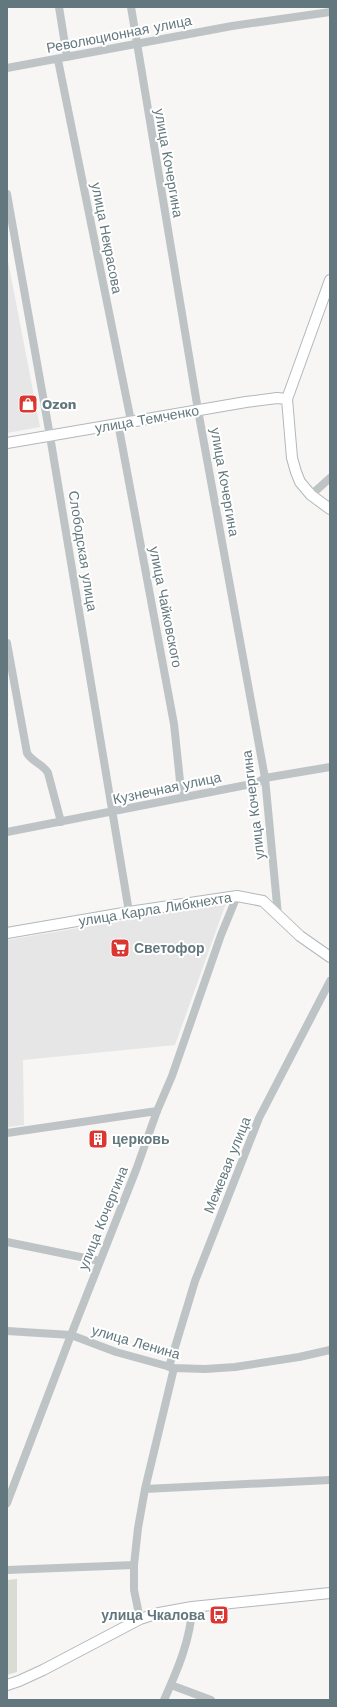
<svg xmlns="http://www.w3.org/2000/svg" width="337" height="1707" viewBox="0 0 337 1707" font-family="'Work Sans',sans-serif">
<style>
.built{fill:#e5e6e5}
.green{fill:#d8dcd3}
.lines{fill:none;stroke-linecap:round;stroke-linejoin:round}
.major-casing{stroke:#b2b8bb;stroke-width:12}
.minor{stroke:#bec4c6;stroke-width:8}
.major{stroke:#fff;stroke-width:10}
.labels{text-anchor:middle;stroke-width:4;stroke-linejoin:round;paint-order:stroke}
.street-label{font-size:14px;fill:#63787e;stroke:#fff}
.poi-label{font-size:14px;font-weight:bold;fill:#63787e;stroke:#fff;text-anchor:start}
</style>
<rect width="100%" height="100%" fill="#f7f6f4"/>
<path class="built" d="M7,256l33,171 -33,6z
M226,903l-51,142 -152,15 1,65 -17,2v-187z"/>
<path class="green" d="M17,1579v93l-10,3v-95z"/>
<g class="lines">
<g class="major-casing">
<path id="major" d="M330,280l-43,119 5,59 4,14 4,10 11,13 19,14
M7,443l239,-41 31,-4 10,1
M7,933l122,-21 108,-16 26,5 37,35 30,21
M7,1685l12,-4 24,-11 97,-51 19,-6 33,-6 138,-14"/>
</g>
<path class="minor" d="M59,7l8,50
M131,7l67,403 67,368 13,137
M58,60l73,361
M7,68l225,-42 98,-14
M7,194l43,242 79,476
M118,423l56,301 6,57 5,15
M311,495l19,-17
M7,643l20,110c5,9 16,11 21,20l13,49
M7,832l250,-49 8,-5 65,-11
M7,1133l150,-22
M7,1242l93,19
M7,1331l64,4 45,17 58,16 31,1 30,-2 64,-10 31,-7
M169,1367l26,-86 64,-163 71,-137
M145,1489l185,-9
M7,1503l64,-168 65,-165 21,-59 15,-35 49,-141 16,-39
M7,1570l127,-5
M140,1619l-6,-29v-25l4,-37 7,-39 29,-121
M171,1685l40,15
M164,1700c13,-29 27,-61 28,-93"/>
<use href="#major" class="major"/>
</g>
<defs>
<g id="shop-square" transform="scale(1)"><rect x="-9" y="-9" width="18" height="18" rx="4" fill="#db3730" stroke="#fff"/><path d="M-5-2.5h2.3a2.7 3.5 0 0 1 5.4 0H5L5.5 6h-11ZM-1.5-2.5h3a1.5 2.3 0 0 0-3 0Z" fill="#fff"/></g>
<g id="supermarket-square" transform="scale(1)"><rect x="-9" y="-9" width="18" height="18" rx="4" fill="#db3730" stroke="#fff"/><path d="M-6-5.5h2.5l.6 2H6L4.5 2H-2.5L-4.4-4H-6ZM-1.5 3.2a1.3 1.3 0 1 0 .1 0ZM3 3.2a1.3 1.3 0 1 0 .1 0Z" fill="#fff"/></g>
<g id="building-square" transform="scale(1)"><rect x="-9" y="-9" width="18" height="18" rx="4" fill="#db3730" stroke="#fff"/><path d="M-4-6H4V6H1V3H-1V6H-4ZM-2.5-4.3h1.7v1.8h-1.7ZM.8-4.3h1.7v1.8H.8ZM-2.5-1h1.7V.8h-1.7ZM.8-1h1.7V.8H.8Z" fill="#fff"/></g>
<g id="bus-square" transform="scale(1)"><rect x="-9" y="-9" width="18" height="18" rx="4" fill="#db3730" stroke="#fff"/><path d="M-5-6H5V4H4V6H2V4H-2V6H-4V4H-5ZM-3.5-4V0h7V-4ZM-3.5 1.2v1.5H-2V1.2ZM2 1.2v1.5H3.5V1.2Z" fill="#fff"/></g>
</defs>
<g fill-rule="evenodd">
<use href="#shop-square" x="28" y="404"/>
<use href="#supermarket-square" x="120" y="948"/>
<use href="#building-square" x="98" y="1139"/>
<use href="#bus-square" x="219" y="1615"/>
</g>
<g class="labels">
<g class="street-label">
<text transform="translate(119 34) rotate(-11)" y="5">Революционная улица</text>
<text transform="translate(169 163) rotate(80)" y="5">улица Кочергина</text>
<text transform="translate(107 238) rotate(79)" y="5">улица Некрасова</text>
<text transform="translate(147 419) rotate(-10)" y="5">улица Темченко</text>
<text transform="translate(225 482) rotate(80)" y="5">улица Кочергина</text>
<text transform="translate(83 551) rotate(81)" y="5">Слободская улица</text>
<text transform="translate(166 607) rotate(79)" y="5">улица Чайковского</text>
<text transform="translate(167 788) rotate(-12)" y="5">Кузнечная улица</text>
<text transform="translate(253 805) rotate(-97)" y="5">улица Кочергина</text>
<text transform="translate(155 909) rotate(-9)" y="5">улица Карла Либкнехта</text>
<text transform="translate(227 1165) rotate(-68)" y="5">Межевая улица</text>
<text transform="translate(103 1218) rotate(-68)" y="5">улица Кочергина</text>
<text transform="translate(136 1342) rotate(16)" y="5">улица Ленина</text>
</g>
<g class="poi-label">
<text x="42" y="409">Ozon</text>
<text x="134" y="953">Светофор</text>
<text x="112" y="1144">церковь</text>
<text x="205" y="1620" text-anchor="end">улица Чкалова</text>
</g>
</g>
<rect width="337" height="1707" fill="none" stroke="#63787e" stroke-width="16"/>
</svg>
